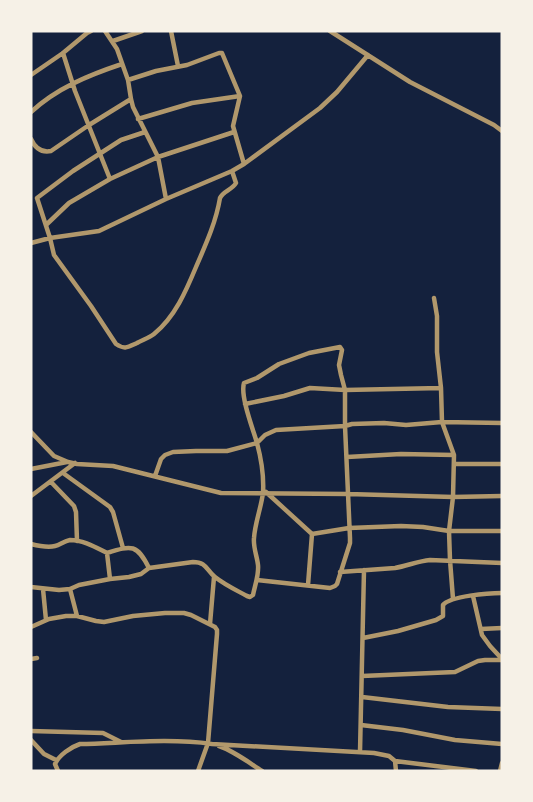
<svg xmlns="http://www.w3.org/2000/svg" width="533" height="802" viewBox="0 0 533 802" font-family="'Roboto Serif',serif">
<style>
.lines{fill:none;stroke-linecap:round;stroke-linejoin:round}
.minor{stroke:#b1986c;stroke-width:4.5}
</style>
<rect width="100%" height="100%" fill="#14213d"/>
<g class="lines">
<path class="minor" d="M105,31l12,18 11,31 3,19 2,8 25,50 8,42
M171,31l7,35
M330,31l80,51 84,43 8,6
M113,41l29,-10
M63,53l12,38 35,88
M31,75l32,-22 24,-20 4,-2
M128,80l28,-9 31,-6 32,-12h3l18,43 -7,30 11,38
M31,112c26,-24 58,-37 91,-48
M138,119l54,-16 48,-7
M145,132l-24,8 -48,31 -36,27 13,40 4,17 37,51 25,38c9,6 12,3 21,-1 5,-3 12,-5 17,-9 21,-17 32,-43 42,-67 10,-23 20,-45 24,-69 3,-7 12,-8 16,-15l-4,-12
M31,139c4,9 10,14 20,12l38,-26 42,-26
M46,225l23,-22 41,-24 48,-22 76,-25
M31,243l19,-5 49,-7 67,-32 66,-28 12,-7 76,-56 17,-16 31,-37
M434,298l3,18v36l4,36 1,34 12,33 -1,42 -4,34 1,29 3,39
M245,404l39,-8 26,-8 35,2 96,-2
M31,432l23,24 14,6 9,2 36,2 108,27 127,1 105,3 49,-1
M347,457l54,-3 53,1
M455,464h47
M31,469l36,-7
M63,473l47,34 3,5 10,36
M155,476l6,-17 4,-4 8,-3 23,-1h31l30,-8 8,-8 11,-5 69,-4 7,-2 32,-1 22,2 36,-3 60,1
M51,482l23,24 2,6 1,29
M266,492l46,42 37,-6 52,-2 22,1 26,4h53
M31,496l44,-33
M31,544c8,2 16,4 24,2 5,-1 9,-5 15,-6 13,0 25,7 37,13 25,-8 30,-9 42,15
M107,553l3,26
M340,572l55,-4c12,-2 23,-7 35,-8l72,3
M308,585l4,-51
M31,587l28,3 11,-1 9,-4 31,-6 19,-2 12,-3 8,-6 44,-6c14,0 13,8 22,15 10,8 21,13 32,19l3,1 3,-2c2,-10 6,-20 5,-30 -1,-9 -5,-18 -4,-27 1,-15 7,-30 9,-45 1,-16 -2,-35 -6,-50 -4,-14 -17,-47 -13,-60l13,-5 22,-14 30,-11 31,-6 2,3 -3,15 2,10 4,15v36l5,112v5l-13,41 -2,2 -5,2 -73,-8
M43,589l3,31
M70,589l7,27
M473,596l9,39 8,11 12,13
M210,624l4,-47
M31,627l18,-8 17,-3h11l19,5 8,1 29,-6 32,-3h19l7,2 24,12 2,3v4l-9,109 -10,28
M481,629l21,-1
M363,638l35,-7 38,-11 7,-4v-11c7,-9 46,-12 59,-12
M31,659l6,-1
M362,676l93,-4 23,-11 7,-1h17
M362,697l86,10 54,2
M361,725l42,5 52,10 47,4
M31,731l72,2 18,9
M31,740l13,14 12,6
M219,746c15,5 29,16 43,25
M360,752l4,-182
M395,761l1,10
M58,771l-3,-7c4,-9 16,-17 25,-20 44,-1 89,-6 132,0l162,9 15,3 6,5 81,10
M500,771l2,-8"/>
</g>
<rect width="533" height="802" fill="none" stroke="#f6f1e7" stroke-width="65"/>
</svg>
